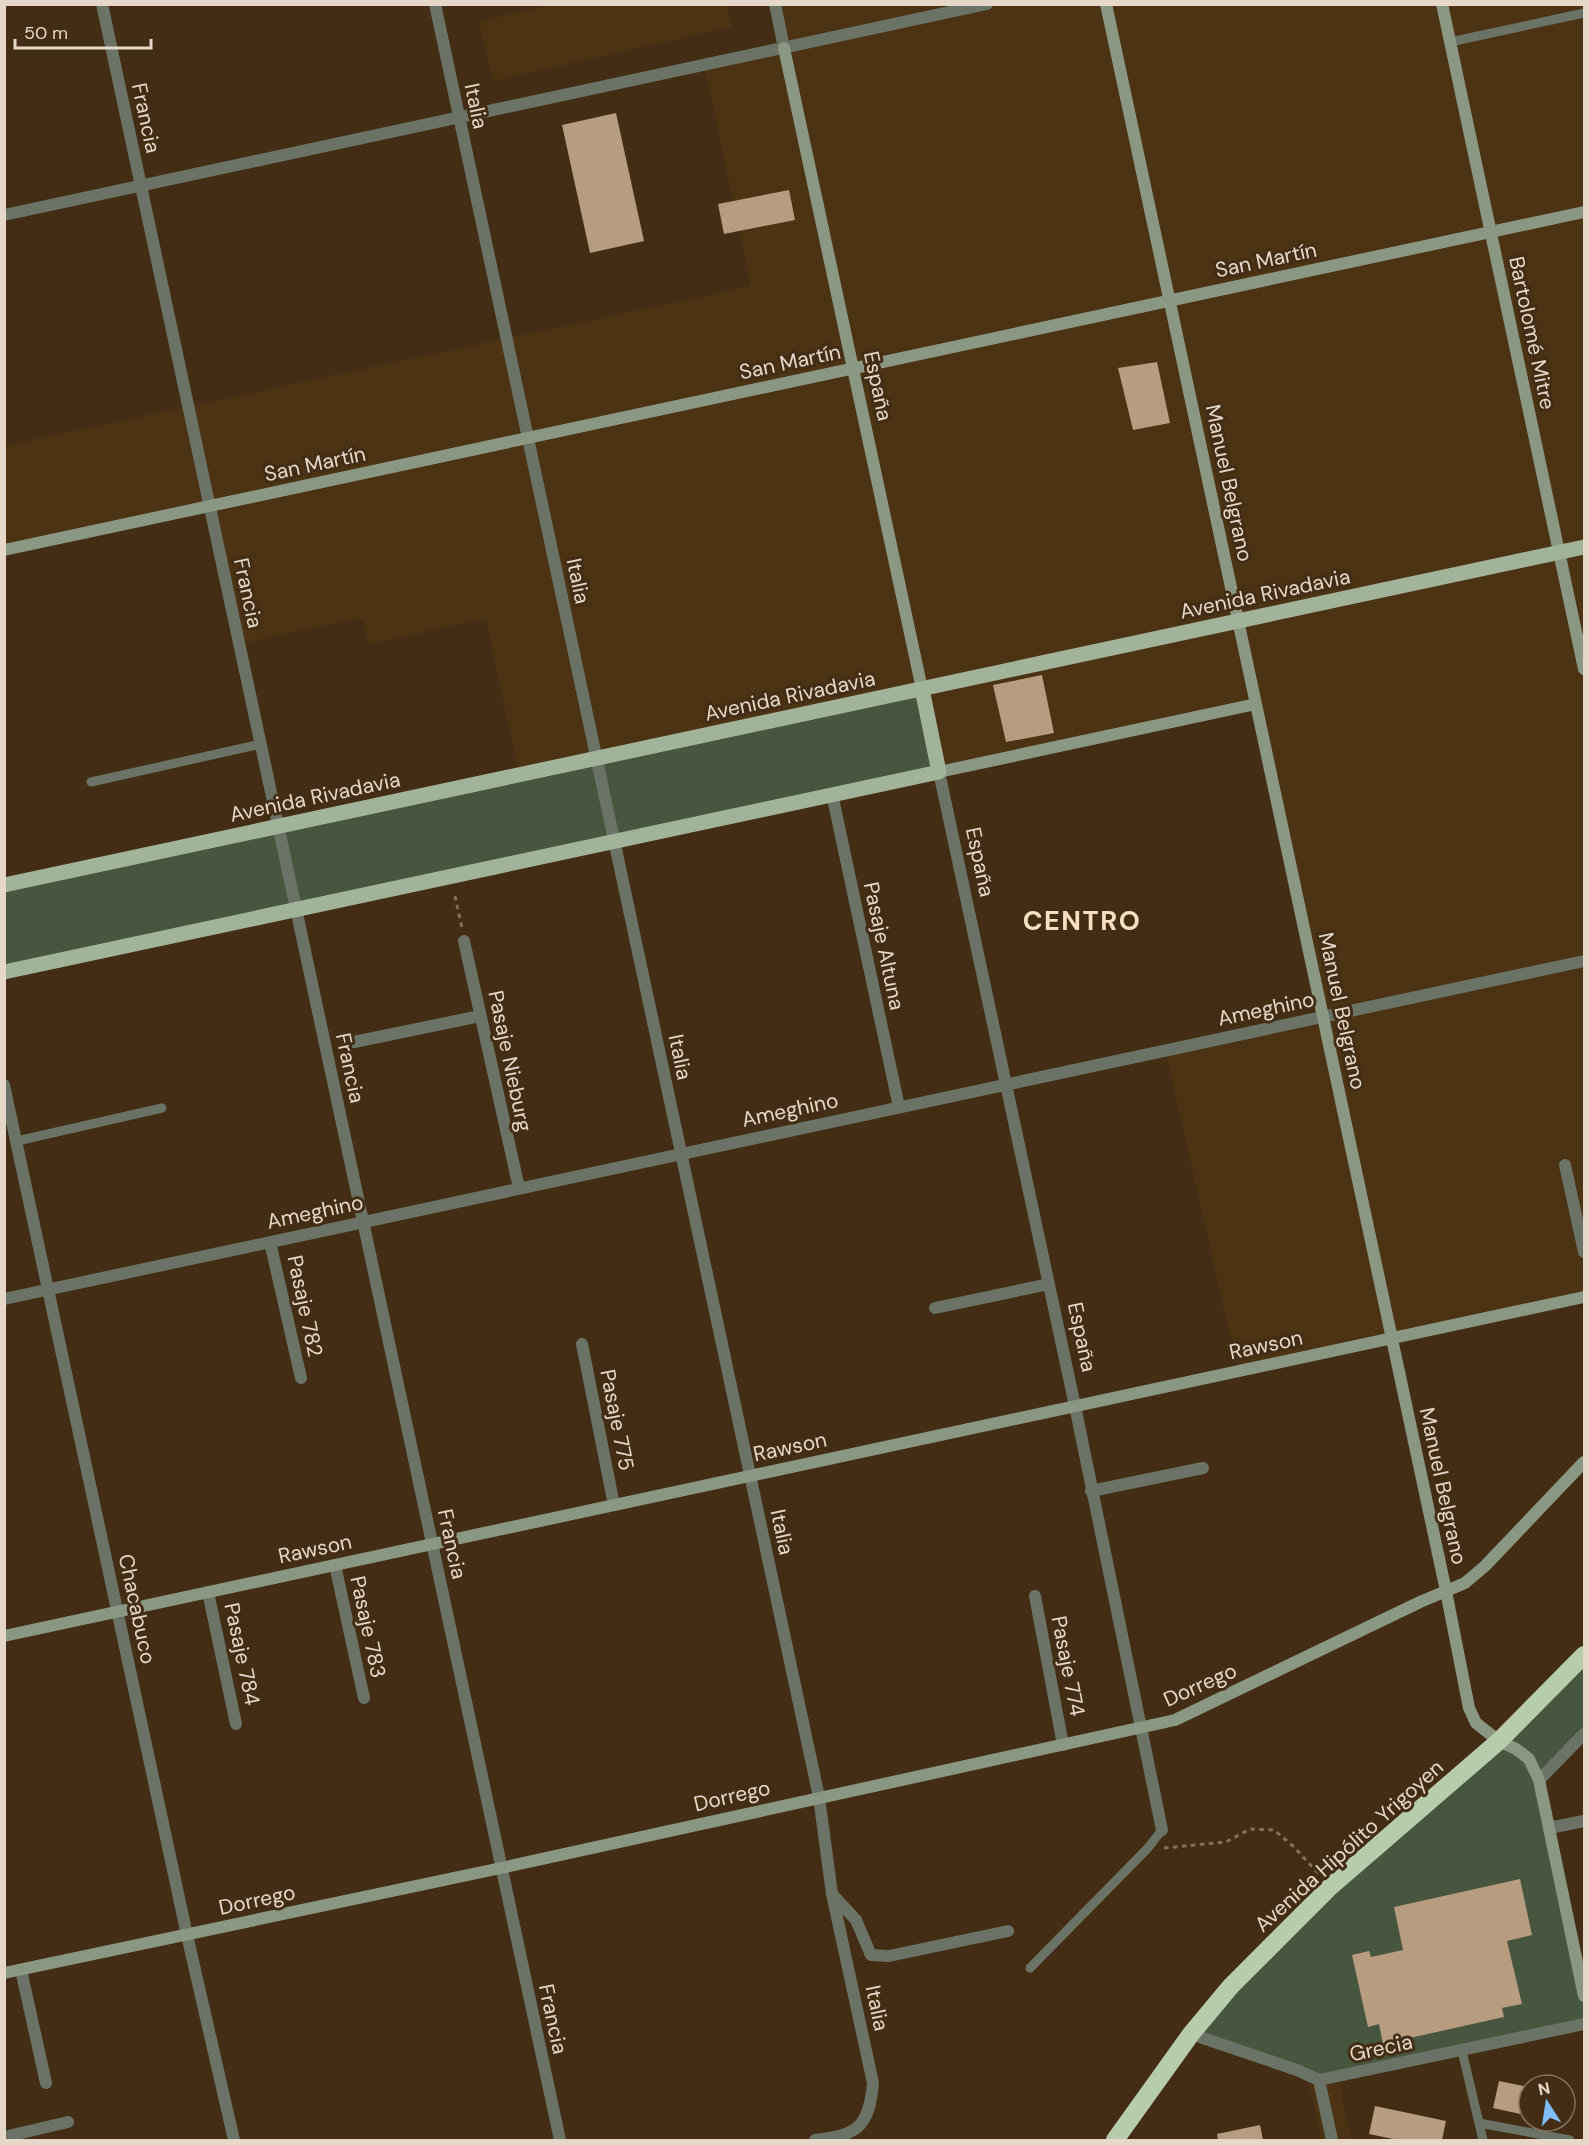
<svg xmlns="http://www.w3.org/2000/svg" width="1589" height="2145" viewBox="0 0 1589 2145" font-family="'DM Sans',sans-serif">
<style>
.built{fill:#4c3313}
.green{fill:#47563e}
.building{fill:#b79c7f}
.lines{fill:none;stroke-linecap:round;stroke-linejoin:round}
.path{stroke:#82705b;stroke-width:3;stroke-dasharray:4.5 4.5;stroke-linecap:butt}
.lane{stroke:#6b7367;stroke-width:9}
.street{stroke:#6b7367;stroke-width:12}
.secondary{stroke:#8a9783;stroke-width:12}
.primary{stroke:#a1b398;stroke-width:15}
.highway{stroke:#b7ccac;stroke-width:18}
.labels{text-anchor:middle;stroke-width:6;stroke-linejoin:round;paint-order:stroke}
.street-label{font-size:21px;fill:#e5d8c9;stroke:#432e15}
.district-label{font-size:27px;font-weight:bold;letter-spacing:1.5px;fill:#f9dec1;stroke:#432e15}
</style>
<rect width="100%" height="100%" fill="#432e15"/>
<path class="built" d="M727,5l5,22 -239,54 -14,-60 73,-16z
M775,5h809v1292l-346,74 -73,-322 158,-33 -67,-312 -317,68 -420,3 -33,-156 -118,25 -6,-26 -123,26 -30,-138 -204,44 -1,-104 747,-160 -47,-221 80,-17z
M1338,2076l13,64h-30l-12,-57z"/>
<path class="green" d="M922,689l17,83 -934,200 -1,-87z
M1584,1655v79l-45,47 45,215v28l-265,56 -128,-46 40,-48z"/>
<path class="building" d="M616,113l28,128 -54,12 -28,-128z
M789,190l6,30 -71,14 -6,-30z
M1157,362l13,61 -37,7 -15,-62z
M1042,675l12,58 -48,9 -13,-57z
M1520,1879l12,56 -25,6 15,63 -20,4 2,9 -121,27 -4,-20 -11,3 -16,-72 17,-4 2,6 32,-7 -9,-43z
M1499,2081l30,6v29l-36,-8z
M1375,2106l71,15 -4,19h-44l-29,-6z
M1260,2125l3,15h-45l-1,-6z"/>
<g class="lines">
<path class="path" d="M455,896l7,32
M1164,1848l62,-6 24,-13 24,1 19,16 26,28"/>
<path class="lane" d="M1450,42l134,-29
M91,782l170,-38
M17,1141l145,-33
M1030,1968l117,-119 15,-19
M1462,2051l21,89
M1479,2123l91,17"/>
<path class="street" d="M102,4l458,2136
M435,4l384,1793 13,97 41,189c-4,44 -15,52 -58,57
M775,4l9,44
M4,215l983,-211
M939,772l136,634 87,424
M832,794l67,313
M464,941l55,247
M354,1042l126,-26
M4,1085l183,850 47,205
M1565,1165l19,87
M270,1242l31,136
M4,1299l1580,-338
M935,1308l114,-24
M582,1344l32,161
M1091,1491l112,-23
M335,1565l29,133
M208,1592l28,132
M1035,1596l28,149
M1539,1780l45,-46
M1549,1828l35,-7
M833,1895l23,25 15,35 18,1 119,-25
M21,1970l25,113
M1191,2034l106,36 22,10 265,-56
M1319,2080l13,60
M4,2137l64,-15"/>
<path class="secondary" d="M1106,4l340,1587 23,117 7,15 23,18 17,8 13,10 10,21 45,216
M1442,4l142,665
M784,48l138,641
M4,550l1580,-338
M939,772l317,-68
M4,1636l1580,-339
M4,1973l497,-105 674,-148 245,-118 45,-19 20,-17 99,-104"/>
<path class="primary" d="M4,885l1580,-338
M4,972l935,-200 -17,-83"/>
<path class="highway" d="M1115,2140l76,-106 40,-48 99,-99 169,-146 85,-86"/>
</g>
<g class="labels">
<g class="street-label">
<text transform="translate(476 106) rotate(78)" y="7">Italia</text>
<text transform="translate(146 118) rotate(78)" y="7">Francia</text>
<text transform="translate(1266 260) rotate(-12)" y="7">San Martín</text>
<text transform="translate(1532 333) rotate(78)" y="7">Bartolomé Mitre</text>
<text transform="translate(790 362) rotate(-12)" y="7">San Martín</text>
<text transform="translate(878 386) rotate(78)" y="7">España</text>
<text transform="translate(315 464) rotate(-12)" y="7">San Martín</text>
<text transform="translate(1229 483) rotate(78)" y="7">Manuel Belgrano</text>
<text transform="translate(578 581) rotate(78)" y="7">Italia</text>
<text transform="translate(248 593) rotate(78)" y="7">Francia</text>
<text transform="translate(1265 594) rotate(-12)" y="7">Avenida Rivadavia</text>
<text transform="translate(790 696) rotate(-12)" y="7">Avenida Rivadavia</text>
<text transform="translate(315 797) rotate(-12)" y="7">Avenida Rivadavia</text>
<text transform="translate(980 862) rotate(78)" y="7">España</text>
<text transform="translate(884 946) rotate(78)" y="7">Pasaje Altuna</text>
<text transform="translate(1266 1009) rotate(-12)" y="7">Ameghino</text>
<text transform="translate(1342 1011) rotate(78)" y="7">Manuel Belgrano</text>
<text transform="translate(680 1057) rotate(78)" y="7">Italia</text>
<text transform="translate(510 1061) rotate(78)" y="7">Pasaje Nieburg</text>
<text transform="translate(350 1068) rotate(78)" y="7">Francia</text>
<text transform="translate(790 1110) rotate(-12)" y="7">Ameghino</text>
<text transform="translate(315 1212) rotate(-12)" y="7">Ameghino</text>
<text transform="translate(305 1306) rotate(78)" y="7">Pasaje 782</text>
<text transform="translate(1082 1337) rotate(78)" y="7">España</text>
<text transform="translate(1266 1345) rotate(-12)" y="7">Rawson</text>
<text transform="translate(617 1420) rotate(79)" y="7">Pasaje 775</text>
<text transform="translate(790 1447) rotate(-12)" y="7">Rawson</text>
<text transform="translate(1443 1486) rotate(78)" y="7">Manuel Belgrano</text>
<text transform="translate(782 1532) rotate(78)" y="7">Italia</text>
<text transform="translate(452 1544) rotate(78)" y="7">Francia</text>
<text transform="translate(315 1549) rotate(-12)" y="7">Rawson</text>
<text transform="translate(137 1609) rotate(78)" y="7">Chacabuco</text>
<text transform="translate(368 1627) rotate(78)" y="7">Pasaje 783</text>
<text transform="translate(242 1654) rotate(78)" y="7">Pasaje 784</text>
<text transform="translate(1068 1666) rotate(79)" y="7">Pasaje 774</text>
<text transform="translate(1200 1685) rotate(-24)" y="7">Dorrego</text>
<text transform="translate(732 1796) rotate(-13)" y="7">Dorrego</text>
<text transform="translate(1349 1846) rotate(-42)" y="7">Avenida Hipólito Yrigoyen</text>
<text transform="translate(257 1900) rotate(-12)" y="7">Dorrego</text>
<text transform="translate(877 2008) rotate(78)" y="7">Italia</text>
<text transform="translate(553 2019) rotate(78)" y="7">Francia</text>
<text transform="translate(1381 2048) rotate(-12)" y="7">Grecia</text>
</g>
<g class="district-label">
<text x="1082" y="930">CENTRO</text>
</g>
</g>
<rect width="1589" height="2145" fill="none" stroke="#e5d8c9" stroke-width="12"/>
<g transform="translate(1547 2103) rotate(348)"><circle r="28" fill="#432e15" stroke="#84725d" stroke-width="1.5"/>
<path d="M0-4.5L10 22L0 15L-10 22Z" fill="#7fbdf9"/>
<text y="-9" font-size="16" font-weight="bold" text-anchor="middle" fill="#e5d8c9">N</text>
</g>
<path d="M15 39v9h136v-9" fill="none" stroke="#e5d8c9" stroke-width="3"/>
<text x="24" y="39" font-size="18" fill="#e5d8c9" stroke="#432e15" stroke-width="4.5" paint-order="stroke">50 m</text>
</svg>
